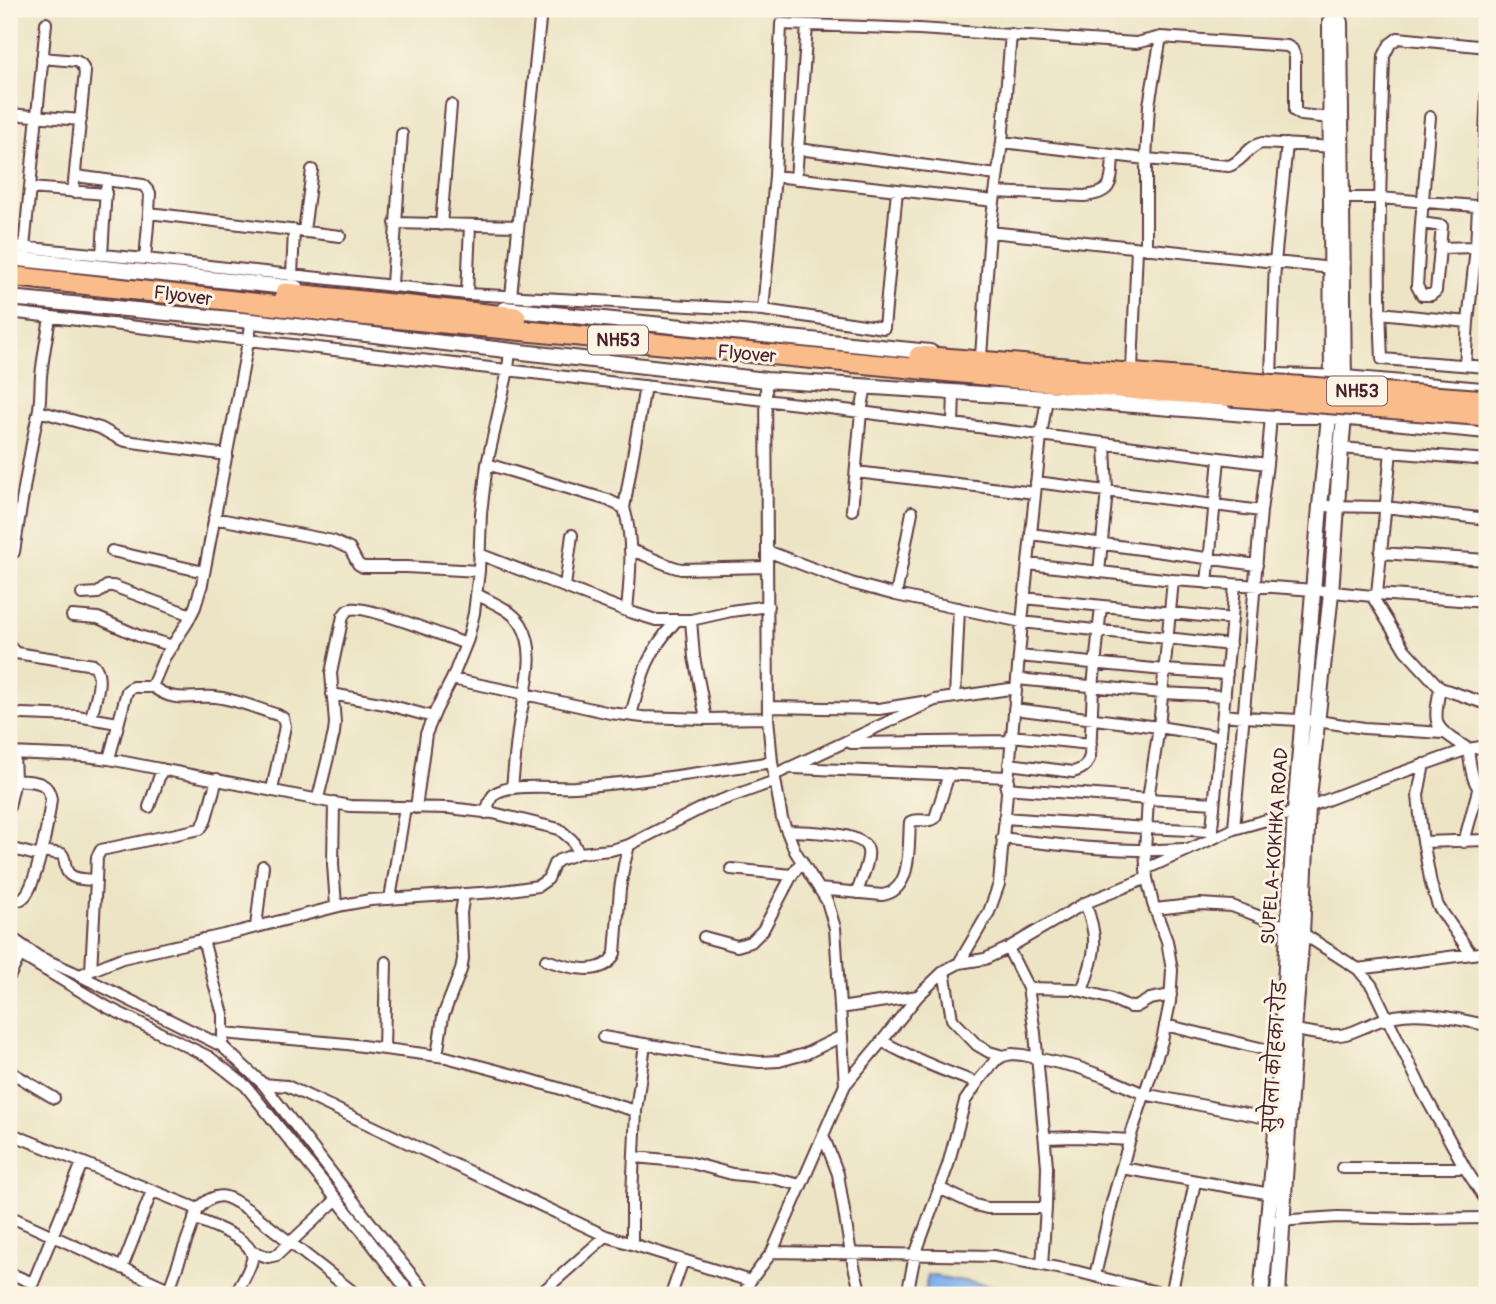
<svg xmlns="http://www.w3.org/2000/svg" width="1496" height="1304" viewBox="0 0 1496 1304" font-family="Pangolin,'Playpen Sans Deva',sans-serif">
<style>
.water{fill:#80b0eb;stroke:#65688b;stroke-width:2}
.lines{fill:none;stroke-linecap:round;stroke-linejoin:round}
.tertiary-tunnel{stroke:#ccbda5;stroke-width:14;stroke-dasharray:14 7;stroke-linecap:butt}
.minor-casing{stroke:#623d42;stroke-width:14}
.tertiary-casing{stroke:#623d42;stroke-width:18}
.trunk-casing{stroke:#623d42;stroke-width:23}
.minor{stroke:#fff;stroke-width:10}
.tertiary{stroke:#fff;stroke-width:14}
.trunk{stroke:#fabc8b;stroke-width:19}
.trunk-bridge-casing{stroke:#623d42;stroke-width:23;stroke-linecap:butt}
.trunk-bridge{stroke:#fabc8b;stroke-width:19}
.labels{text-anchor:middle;stroke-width:6;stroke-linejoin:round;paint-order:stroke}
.shield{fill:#fcf5e5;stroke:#7f5f63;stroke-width:2}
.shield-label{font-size:18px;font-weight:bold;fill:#4a1f2b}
.street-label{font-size:19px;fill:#4a1f2b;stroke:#fcf5e5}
</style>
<rect width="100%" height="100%" fill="#fcf5e5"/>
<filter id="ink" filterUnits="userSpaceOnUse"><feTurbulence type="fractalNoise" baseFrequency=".0143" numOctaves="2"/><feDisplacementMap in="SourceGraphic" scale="14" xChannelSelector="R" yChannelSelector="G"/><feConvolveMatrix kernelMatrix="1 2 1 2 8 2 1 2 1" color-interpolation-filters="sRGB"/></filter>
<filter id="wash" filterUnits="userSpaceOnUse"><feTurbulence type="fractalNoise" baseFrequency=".00686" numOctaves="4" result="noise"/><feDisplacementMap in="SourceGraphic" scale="28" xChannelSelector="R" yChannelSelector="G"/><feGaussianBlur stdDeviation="1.57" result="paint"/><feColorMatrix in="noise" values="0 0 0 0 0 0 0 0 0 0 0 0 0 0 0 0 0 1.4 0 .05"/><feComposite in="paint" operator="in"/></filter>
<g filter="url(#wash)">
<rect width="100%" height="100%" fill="#ece4c4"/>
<path class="water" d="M928,1275l117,20h-121z"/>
</g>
<g filter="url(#ink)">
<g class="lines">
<path class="tertiary-tunnel" d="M1330,9v13"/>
<g class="minor-casing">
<path id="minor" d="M1487,47l-89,-9 -8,6 -6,12c-3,101 -7,202 -2,303l105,8
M42,58l34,3 5,3 4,8 -12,120
M9,114l72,6
M1002,142l144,17 83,7c14,-5 19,-20 33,-23l74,4
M798,149l199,26
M76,176l67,9 7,8 -1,20 191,23
M775,176l6,-152 138,5 217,14 25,-6 126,9 5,3 3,7v55l6,4 30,3
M796,179l11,-154
M30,188l76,6
M995,192l89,4c31,-3 27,-15 29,-41
M1343,198h37l107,9
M1482,207l5,-118
M395,223l123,3
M1421,223l-4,63 5,9h9l5,-4 4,-43
M441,225l10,-120
M304,231l8,-61
M990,232l12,-90 9,-108
M9,246l136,13 322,35 296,16 121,18 13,-138
M1476,247l2,-40
M24,248l22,-225
M1146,249v-90l3,-54 12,-68
M102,255l4,-67
M145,259l4,-46
M292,276l2,-46
M392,284l10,-150
M467,294l3,-69
M511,296l29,-276
M763,310l12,-134 219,25
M9,312l789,92 469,60 4,-48
M1380,313l88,9 8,-75 -36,1 2,-22 -21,-3 9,-106
M981,356l9,-124 342,36
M1465,365l3,-43
M1132,369l5,-121
M1271,376l4,-114 12,-118
M766,380l2,338 4,44 10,57 13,32 32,50 8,27 10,157
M39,411l61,17 20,11 6,2 101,14
M953,424l1,-33
M1341,448l146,12
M487,464l121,36 16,8c10,33 6,69 3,103
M856,472l179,21
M1036,482l225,29
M1320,506l65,1 102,12
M624,508l21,-122
M852,510l9,-98 5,-26
M214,518l119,23 17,8 8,15 5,3h43l73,4
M1031,534l226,31
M630,550c18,5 33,15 51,19l86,-2
M112,551l92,21
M767,551l84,32 45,12 126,27 208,23
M14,552c7,-46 14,-93 24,-138 3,-12 2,-26 3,-38 2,-20 6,-39 9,-59
M1380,553l107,7
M479,554l148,57 29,9h35l40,-9 37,-5
M1028,564l145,16 141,10 58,6 33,54 35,38 47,16
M1099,572l8,-81 -2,-47
M1207,583l12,-124
M565,586l7,-51
M82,594l16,-1 9,-7h6l78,29
M476,594c15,8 35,15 45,30 18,29 3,68 -2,100 -3,21 -5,43 -7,64
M1377,594l110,8
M896,595l16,-83
M1372,596l5,-2 14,-143
M1024,598l208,21
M72,616l26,2 41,18 34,10
M691,620l3,37 12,62
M9,646l7,7 78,12c11,12 0,38 -3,53
M1019,656l145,14 63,4
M452,679l73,15 85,19 33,4 63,2 62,-1
M1017,679l145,14 63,3
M152,686c22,18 38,9 63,11 21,2 43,12 63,18l5,3 2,8 -13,64
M1440,688c-8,42 -5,38 28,61l19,-3
M332,694l53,10 48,13
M955,697l4,-89
M768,707l111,2 43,-7
M1014,709l145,18 62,10
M22,714l55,2 41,7
M631,715c11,-41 16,-62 45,-94
M1223,715l21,2 73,4 47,7 79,5
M1011,736l80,8
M851,743l160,-2
M9,753l76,3 24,3 241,47 99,2 44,5 66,16 13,11 7,13
M109,759l18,-68 6,-4h16l4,-3 11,-26 23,-35 8,-16 7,-23 50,-263
M1009,764l64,8c10,-3 14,-6 17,-16l3,-69 8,-81
M1424,764l-6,31 4,40 9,49 7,22 33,48
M794,768l214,9
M774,775l161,-75 81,-12
M1006,788l142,11 66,4
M318,798l16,-65 1,-10 -4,-50 12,-57c3,-4 3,-6 8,-7 15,-4 96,28 115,35
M334,802l-1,62 3,42
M9,807l6,-27 -1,-27
M149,807l13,-38
M416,808l10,-74 10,-24 16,-31 16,-40 6,-26 5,-42 2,-58 6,-49 21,-94 2,-20
M486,813c3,-9 4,-19 14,-22 16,-7 55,-3 75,-4 66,-5 132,-15 197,-25
M1004,818l142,10 66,3
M1234,829l27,-318 6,-47
M787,831c16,1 79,0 81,20 2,10 -8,31 -11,42
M1002,838c62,8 119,15 182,11
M1211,839l24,-254
M1423,842l64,-2
M1464,842l14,-52
M9,848l31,8
M41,851l21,3c4,5 2,11 5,17 5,10 20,8 29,9l-5,90
M731,869l61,6
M96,880l1,-23 4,-7 99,-21 5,-7 12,-43
M819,889l63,6c31,-4 26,-51 28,-73 7,-5 17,2 25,-4l14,-44
M9,898c6,2 10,4 15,-1 13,-12 25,-79 27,-98 -3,-20 -19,-17 -36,-19
M390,899l15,-92
M1155,909l45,-5 32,2 70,27 56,36 14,17 51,106 42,76 22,34
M256,927l7,-61
M9,936l30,21 34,15 149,74 41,38 130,168 35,43
M704,937l33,9 14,-4 12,-12 29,-55 10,-14
M203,939l11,44 9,31v26
M9,948l98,59 102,50 37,29 113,141 52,68
M1008,948l20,40 7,45 12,133 -1,42 -4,57
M546,960c20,7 58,19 69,-7l5,-64 4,-24 5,-20
M959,963l30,-51 10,-28 23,-262 19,-186 6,-38
M1358,969l129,-17
M944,971l8,48 25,26 12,7 14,4
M80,975l42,-17 115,-26 106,-27 27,-5 126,-8 42,-6 10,-7 6,-15 5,-4 20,-7 32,-3 18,-5 79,-40 67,-24
M9,977l11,-22
M1028,988l46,1 35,9 21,9h6l14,-8 21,-4
M1082,991c13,-37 18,-50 3,-88
M840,1008l78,-12
M1165,1025l115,28
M1294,1030c17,2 38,9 55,3 15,-5 30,-14 46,-17 29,-6 63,4 92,9
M223,1033l124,11 99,13 68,18 122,36
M603,1037l129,22 28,3 19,-1 26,-7 37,-18
M882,1041c31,18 62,30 95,42
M384,1049l2,-87
M437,1056l6,-40 18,-46 2,-11 -2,-46 3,-19
M9,1071l45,27
M263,1084l24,2 319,150 144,45 22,-29 222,4 85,16 89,23
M9,1133l189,76 -31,86
M823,1135l15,39 13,80 10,41
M1045,1138l31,-1 54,3
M635,1157l53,5 44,12 39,4 30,7
M1122,1168l149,26
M1342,1168h123
M939,1188l36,17 12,3h59
M198,1209c20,-22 31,-12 52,2l107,84
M9,1216l173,79
M194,1218c16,7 63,22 58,42 -3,12 -11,24 -17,35
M1277,1221l61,-4 73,2 76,-1
M632,1244v-48l4,-85 9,-67
M253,1252l15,5 9,-2 60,-56
M772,1252l73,-167 37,-44 36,-45 26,-25 15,-8 26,-4 23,-11 77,-45 62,-25 -1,-9 88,-40 61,-17 63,-24 110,-39c3,18 3,37 19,47
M122,1268l30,-77
M9,1273l24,10 49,-120
M1095,1276l17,-74 19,-67 31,-94 8,-39 2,-32 -5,-29 -14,-37 -6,-26 -2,-27 3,-52 11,-72 14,-147
M539,1295l67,-59
M671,1295l12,-35
M744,1295l6,-14
M907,1295l8,-40 33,-90 17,-64 15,-22 15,-18 8,-5 9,-2 11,1 54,12 28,10 39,17 133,26
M1171,1295l24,-113"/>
</g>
<g class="tertiary-casing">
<path id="tertiary" d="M1330,22l2,365
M1340,22l4,363
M9,258l287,30
M9,298l243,23 514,59 281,18 224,18h58l158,15
M505,309l425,43
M1278,376l67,2 137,12
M1261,1295l16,-175 18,-308 25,-306 10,-99
M1278,1295l16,-265 8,-97 6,-126 23,-214 10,-145 3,-30v-9"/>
</g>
<g class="trunk-casing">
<path id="trunk" d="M9,276l352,39 778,75 90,6
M285,293l231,24
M919,356l307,25"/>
</g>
<use href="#minor" class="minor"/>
<use href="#tertiary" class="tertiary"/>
<use href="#trunk" class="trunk"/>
<g class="trunk-bridge-casing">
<path id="trunk-bridge" d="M1226,381l261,19
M1229,396l258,20"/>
</g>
<use href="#trunk-bridge" class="trunk-bridge"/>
</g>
</g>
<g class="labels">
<g class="shield">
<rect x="588" y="325.5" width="60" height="29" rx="5"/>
<rect x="1327" y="376.5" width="60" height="29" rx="5"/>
</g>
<g class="shield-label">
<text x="618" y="346">NH53</text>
<text x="1357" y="397">NH53</text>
</g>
<g class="street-label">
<text transform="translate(183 295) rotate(7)" y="7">Flyover</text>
<text transform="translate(747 353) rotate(5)" y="7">Flyover</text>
<text transform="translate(1274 846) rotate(-86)" y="7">SUPELA-KOKHKA ROAD</text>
<text transform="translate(1274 1057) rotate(-86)" y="7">सुपेला कोहका रोड</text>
</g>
</g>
<rect width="1496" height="1304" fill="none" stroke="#fcf5e5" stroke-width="35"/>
</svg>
